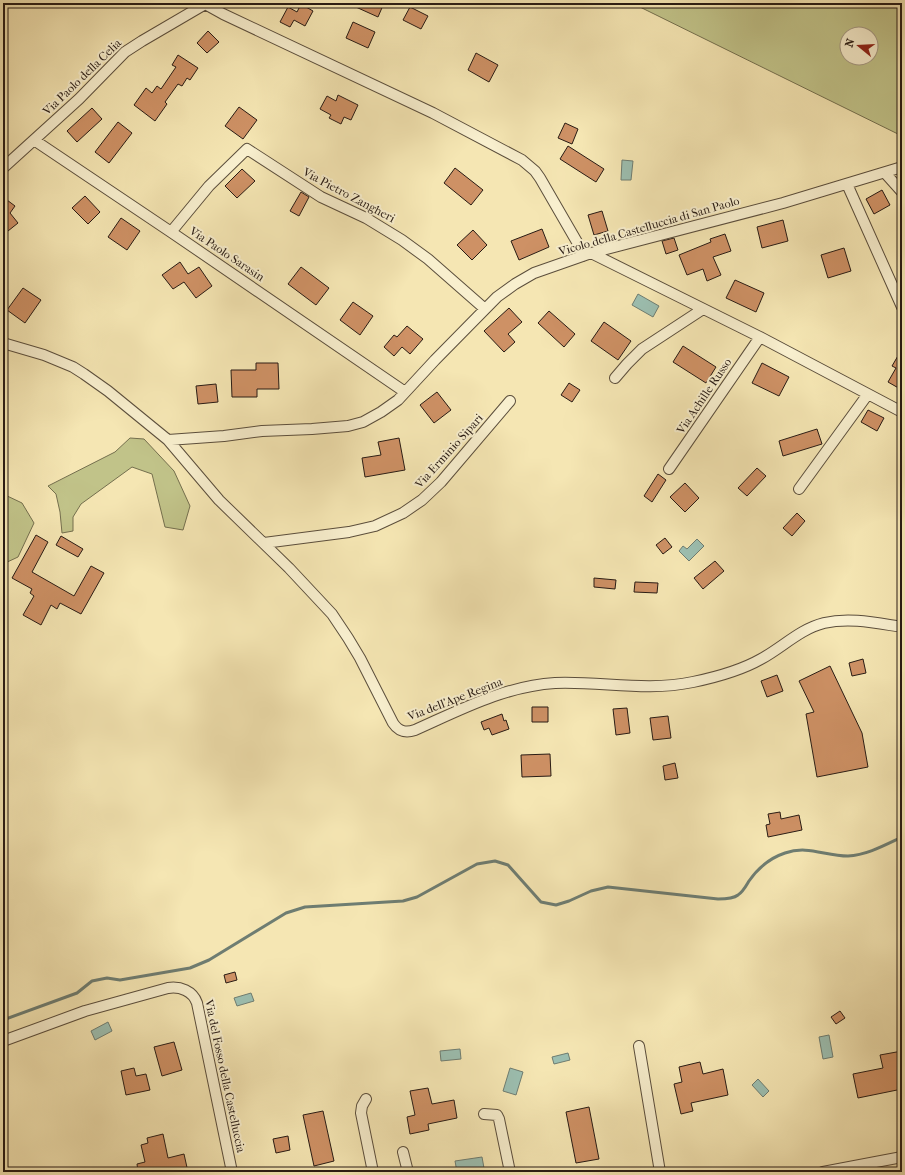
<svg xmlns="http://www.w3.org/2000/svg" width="905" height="1175" viewBox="0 0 905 1175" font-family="'IM FELL French Canon',serif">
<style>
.green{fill:#c1c389;stroke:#746f4e;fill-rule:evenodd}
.water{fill:#9cbfb1;stroke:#6e7d72}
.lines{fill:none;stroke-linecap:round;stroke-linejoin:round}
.stream{stroke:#6e7d72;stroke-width:3}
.building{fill:#ce9165;stroke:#281b14}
.minor-casing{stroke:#5b4e3c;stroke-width:12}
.minor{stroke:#f8efce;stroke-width:10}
.labels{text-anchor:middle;stroke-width:4;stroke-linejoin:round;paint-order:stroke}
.street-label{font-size:12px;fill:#281b14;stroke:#f8efce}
</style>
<rect width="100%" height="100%" fill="#f5e6b3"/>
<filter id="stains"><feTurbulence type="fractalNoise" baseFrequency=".005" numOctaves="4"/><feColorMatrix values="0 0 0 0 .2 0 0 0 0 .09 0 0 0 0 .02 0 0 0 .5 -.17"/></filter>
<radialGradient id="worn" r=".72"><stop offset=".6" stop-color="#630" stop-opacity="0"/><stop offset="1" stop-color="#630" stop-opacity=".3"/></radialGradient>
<path class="green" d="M632,3h270v133l-256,-126zM847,34h24v24h-24z
M130,438l14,1 30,32 16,35 -7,24 -18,-3 -13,-53 -20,-7 -51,37 -8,13v14l-11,2 -2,-21 -4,-18 -8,-8 67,-34z
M3,494l19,9 12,20 -16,34 -15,7z"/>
<path class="water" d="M622,160l11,1 -2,19h-10z
M638,294l21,12 -6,11 -21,-12z
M697,539l7,7 -15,15 -10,-10 4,-5 4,3z
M251,993l3,8 -17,5 -3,-8z
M108,1022l4,9 -17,9 -4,-9z
M829,1035l4,22 -10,2 -4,-22z
M460,1049l1,10 -20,2 -1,-10z
M568,1053l2,7 -16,4 -2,-7z
M510,1068l13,4 -7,23 -13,-4z
M758,1079l11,12 -6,6 -11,-12z
M482,1157l2,11 -27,4 -2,-11z"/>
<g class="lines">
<path class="stream" d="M3,1020l74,-27 15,-12 15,-3 13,2 70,-12 19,-8 77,-47 19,-6 98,-6 14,-4 60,-33 18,-3 13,4 33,37 15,3 13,-4 22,-10 17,-4 110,12c6,0 15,0 20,-4 5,-3 8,-9 11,-14 9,-13 21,-23 36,-28 23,-8 40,3 63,3 19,-1 37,-11 54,-19"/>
</g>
<path class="building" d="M347,3h37l-6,14z
M301,4l12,7 -8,15 -11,-6 -4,7 -10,-5 8,-15 9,5z
M410,7l18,9 -7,13 -18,-9z
M353,22l22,10 -7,16 -22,-10z
M208,31l11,11 -12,11 -10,-10z
M476,53l22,12 -9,17 -21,-12z
M178,55l20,13 -8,12 -3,-2 -5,8 -4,-2 -13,18 2,2 -12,17 -21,-16 12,-17 6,5 5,-7 4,3 15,-22 -4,-2z
M338,95l20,10 -7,15 -7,-3 -3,7 -12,-6 2,-3 -11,-6 7,-13 9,5z
M239,107l18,13 -14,19 -18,-13z
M92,108l10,11 -25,23 -10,-11z
M118,122l14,11 -23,30 -14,-11z
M565,123l13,6 -6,15 -14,-6z
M568,146l36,23 -8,13 -36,-23z
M455,168l28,22 -12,15 -27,-22z
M242,169l13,12 -18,17 -12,-12z
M882,190l8,15 -16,9 -8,-15z
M301,192l8,5 -10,19 -9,-5z
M85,196l15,16 -12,12 -16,-16z
M3,197l12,9 -5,7 8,10 -10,8 -5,-5z
M602,211l6,20 -14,4 -6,-20z
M121,218l19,13 -13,19 -19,-13z
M783,220l5,21 -26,7 -5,-21z
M542,229l7,18 -30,13 -8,-19z
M473,230l14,15 -15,15 -15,-15z
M725,234l6,17 -18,6 8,18 -14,6 -4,-12 -16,6 -8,-20 32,-13 -1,-3z
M674,238l4,12 -12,4 -4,-13z
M844,248l7,23 -23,7 -7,-23z
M180,262l8,12 11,-7 13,19 -16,12 -12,-16 -11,7 -11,-14z
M301,267l28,21 -13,17 -28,-21z
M735,280l29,13 -8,19 -30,-14z
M23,288l18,12 -16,23 -18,-13z
M353,302l20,14 -13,19 -20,-15z
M509,308l13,14 -14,12 7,8 -11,10 -20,-21z
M549,311l26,23 -11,13 -26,-24z
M604,322l27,19 -13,19 -27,-19z
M407,326l16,13 -13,15 -8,-7 -8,9 -10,-9 10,-12 3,2z
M683,346l33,21 -10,16 -33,-21z
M902,349v41l-14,-8 8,-14 -4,-2z
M256,363h22l1,26h-22v8h-25l-1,-27h25z
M762,363l27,14 -10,19 -27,-13z
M569,383l11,7 -8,12 -11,-7z
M216,384l2,18 -20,2 -2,-18z
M437,392l14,18 -17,13 -14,-18z
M868,410l16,8 -7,13 -16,-9z
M817,429l5,15 -39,12 -4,-15z
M399,438l6,32 -40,7 -3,-19 19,-3 -3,-13z
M757,468l9,8 -19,20 -9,-8z
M658,474l8,6 -14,22 -8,-6z
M685,483l14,15 -14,14 -15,-15z
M797,513l8,8 -13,15 -9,-8z
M36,535l12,7 -16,30 42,24 17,-30 13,7 -23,41 -21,-11 -3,6 -6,-4 -10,20 -18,-10 11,-19 -4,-3 2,-4 -20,-11z
M61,536l22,13 -5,8 -22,-12z
M665,538l7,9 -9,7 -7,-9z
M715,561l9,10 -21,18 -9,-11z
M594,578l22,2 -1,9 -21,-2z
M635,582l23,1 -1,10 -23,-1z
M863,659l3,14 -14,3 -3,-13z
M830,666l32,67 6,34 -51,10 -11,-63 8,-2 -15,-31z
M777,675l6,16 -16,6 -6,-16z
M532,707h16v15h-16z
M627,708l3,25 -14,2 -3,-26z
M502,714l2,7 2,-1 3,9 -17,6 -3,-7 -5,2 -3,-8z
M668,716l3,22 -18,2 -3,-22z
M550,754l1,22 -29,1 -1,-22z
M675,763l3,15 -13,2 -2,-14z
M780,812l1,7 18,-4 3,15 -34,7 -2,-12 4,-1 -2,-10z
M235,972l2,8 -11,3 -2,-8z
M840,1011l5,7 -9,6 -5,-7z
M174,1042l8,28 -20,6 -8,-29z
M902,1051v17l-3,1 3,20 -44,9 -5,-24 30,-6 -3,-13z
M700,1062l3,12 20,-5 5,26 -37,8 2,8 -12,3 -7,-30 8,-2 -3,-15z
M134,1068l2,8 10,-2 4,16 -24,5 -5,-24z
M428,1088l4,16 22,-4 3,18 -29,6 1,6 -19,4 -3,-17 8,-2 -5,-24z
M589,1107l10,52 -23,4 -10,-51z
M323,1111l11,50 -20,5 -11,-51z
M163,1134l5,24 16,-4 4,18h-50l-1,-8 8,-2 -4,-17 7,-2 -1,-5z
M288,1136l2,14 -14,3 -3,-14z"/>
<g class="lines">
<g class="minor-casing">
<path id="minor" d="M205,4l18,10 210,99 89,47 13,11 5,7 37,64 6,14
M34,140l137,92 234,160
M3,168l76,-69 46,-47 17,-11 65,-38
M885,173l17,19
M847,184l55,123
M171,232l38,-46 38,-37 74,48 45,21 36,22 26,19 57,50
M591,253l169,84 142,75
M3,343l41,12 29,12 11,7 24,17 60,49 51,60 70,68 43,46 16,24 12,20 33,65c6,9 13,10 22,7 45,-20 90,-44 140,-47 47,-2 91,9 138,-1 24,-5 47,-11 68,-23 22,-12 39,-30 63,-36 26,-6 52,0 78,4
M615,378l12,-14 15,-15 61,-40
M168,440l56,-4 38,-5 50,-2 36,-3 15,-4 18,-10 17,-12 37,-40 62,-63 18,-13 19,-11 57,-20 192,-50 119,-36
M669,469l91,-132
M799,489l69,-95
M264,543l85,-11 26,-6 28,-13 19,-13 19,-18 69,-81
M3,1041l82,-30 83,-23c12,-2 25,3 29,15l35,169
M639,1046l21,126
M366,1099l-4,7 -1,7 12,59
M484,1114l13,1 2,4 11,53
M403,1152l5,20
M823,1172l79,-15"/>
</g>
<use href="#minor" class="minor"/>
</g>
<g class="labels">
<g class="street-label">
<text transform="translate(82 77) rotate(-44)" y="4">Via Paolo della Celia</text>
<text transform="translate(349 195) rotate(28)" y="4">Via Pietro Zangheri</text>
<text transform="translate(649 226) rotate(-16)" y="4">Vicolo della Castelluccia di San Paolo</text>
<text transform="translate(227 254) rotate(34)" y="4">Via Paolo Sarasin</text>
<text transform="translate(704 396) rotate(-56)" y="4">Via Achille Russo</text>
<text transform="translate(449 451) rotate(-48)" y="4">Via Erminio Sipari</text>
<text transform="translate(455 699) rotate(-21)" y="4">Via dell'Ape Regina</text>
<text transform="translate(225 1076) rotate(78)" y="4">Via del Fosso della Castelluccia</text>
</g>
</g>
<rect width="905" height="1175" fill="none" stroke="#f5e6b3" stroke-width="16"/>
<rect x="4" y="4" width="897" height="1167" fill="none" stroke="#281b14" stroke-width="2"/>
<rect x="8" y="8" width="889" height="1159" fill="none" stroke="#281b14"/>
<g transform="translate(859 46) rotate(288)"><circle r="19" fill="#f8efce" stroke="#a59a84"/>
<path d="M0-3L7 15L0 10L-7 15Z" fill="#8f2418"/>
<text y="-6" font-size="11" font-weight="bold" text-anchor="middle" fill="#281b14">N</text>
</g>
<rect width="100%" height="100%" filter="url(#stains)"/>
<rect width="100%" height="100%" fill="url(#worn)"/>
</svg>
